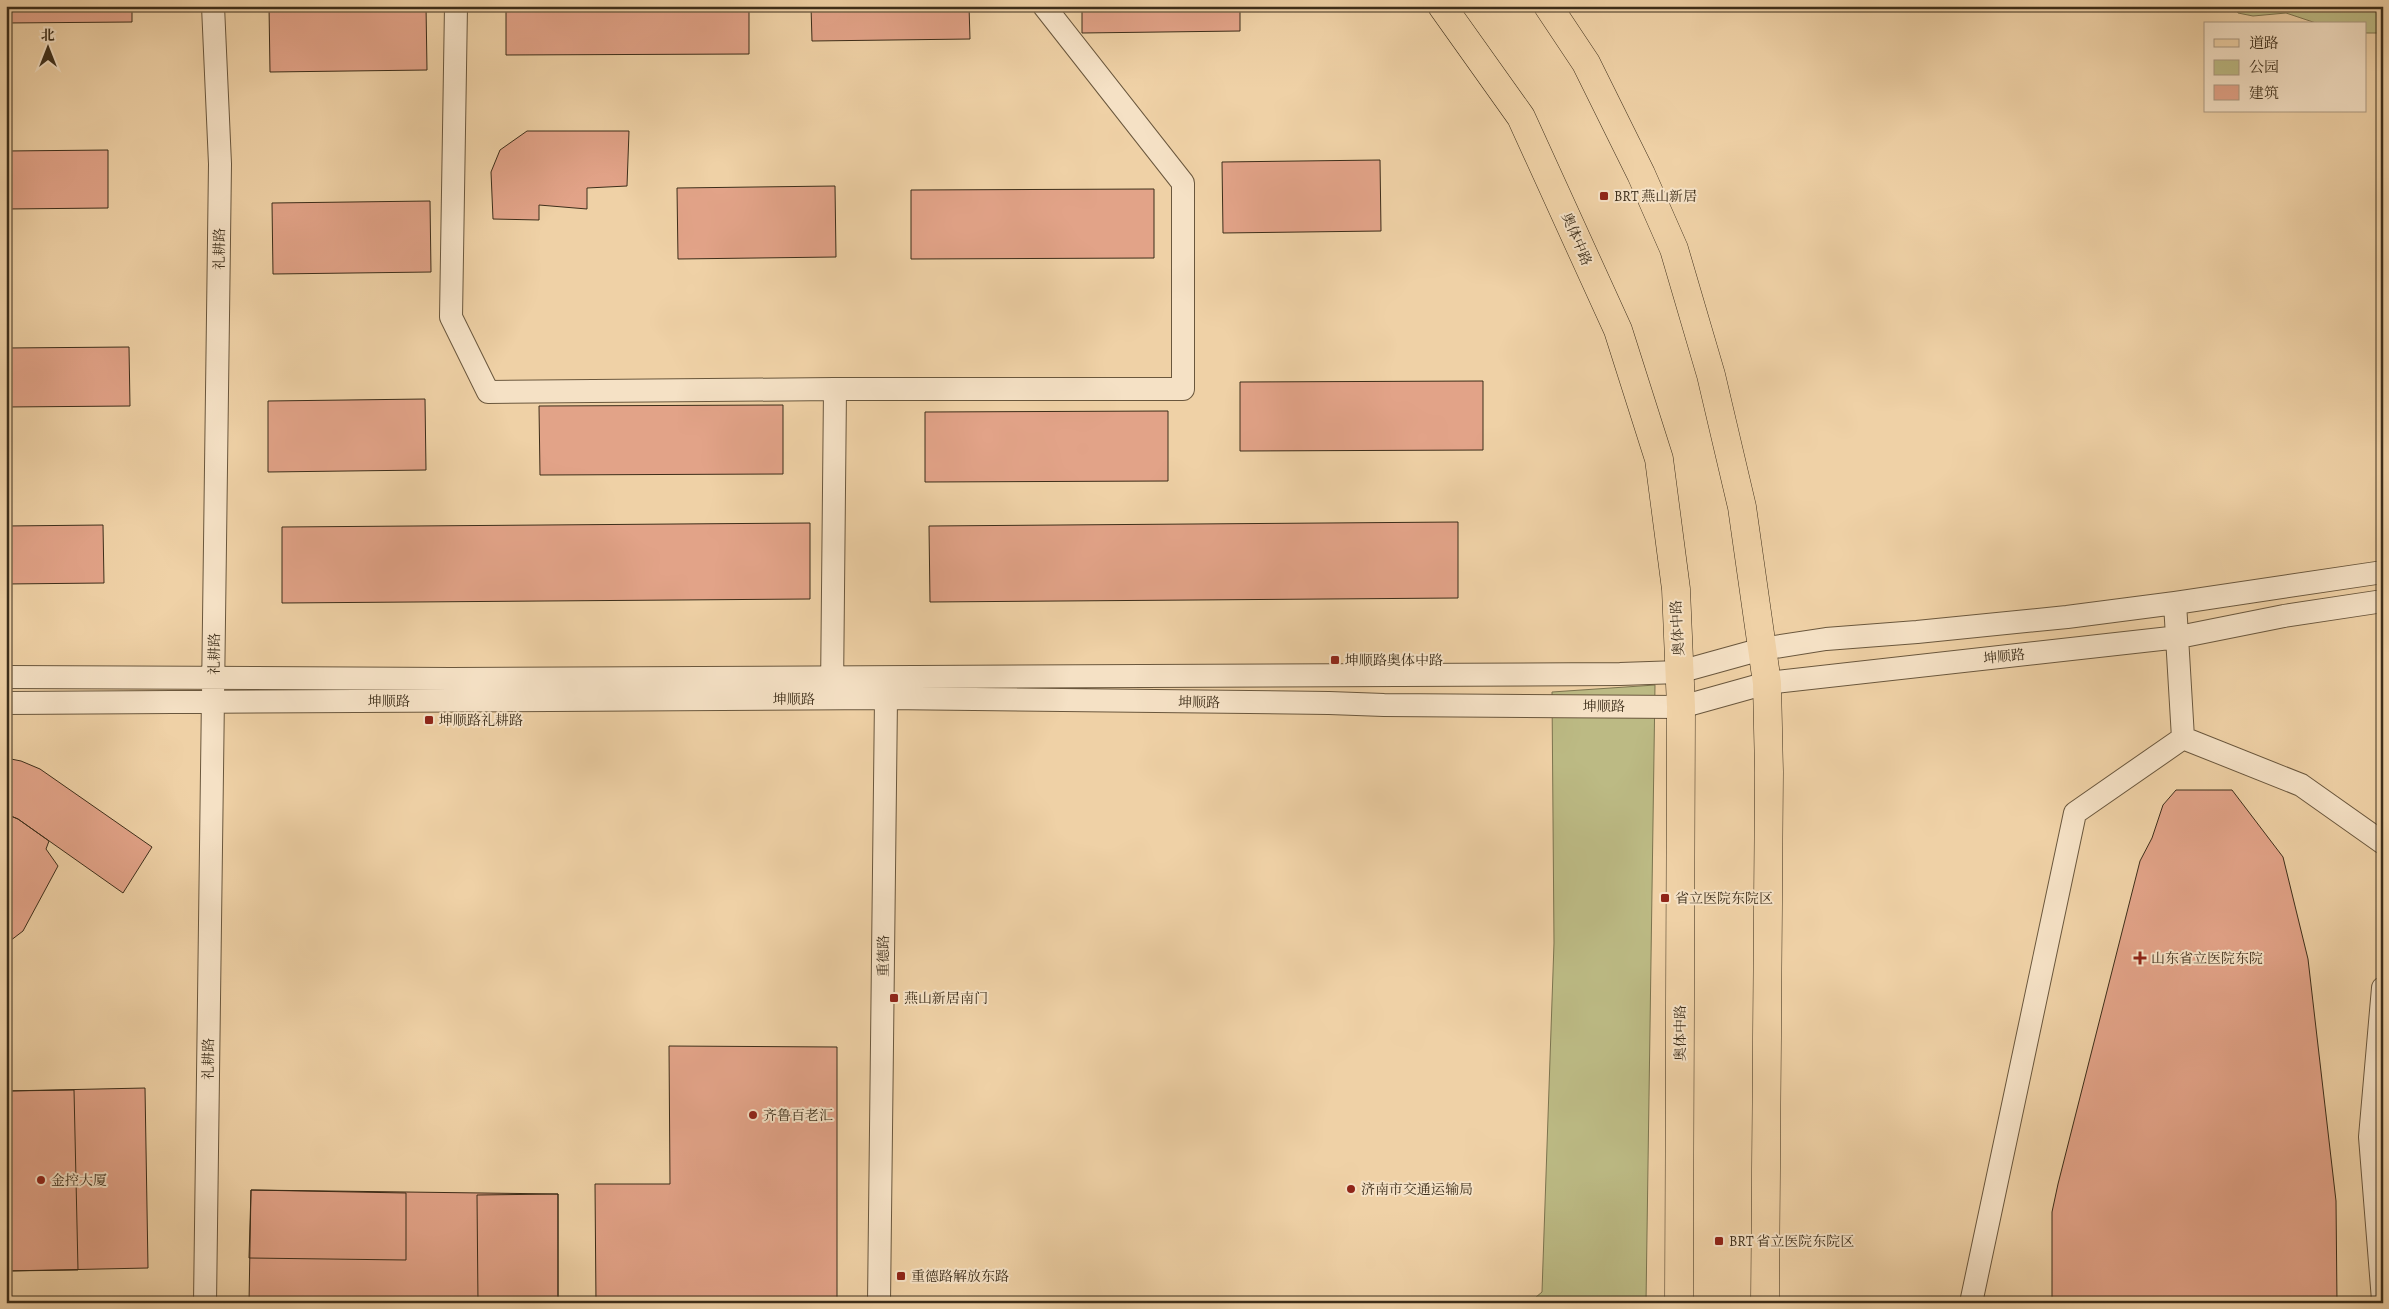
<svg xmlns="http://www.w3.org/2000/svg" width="2389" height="1309" viewBox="0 0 2389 1309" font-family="Alegreya,'Noto Serif SC',serif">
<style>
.green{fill:#bcba84;stroke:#7c744f}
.building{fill:#e2a388;stroke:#3d2e1a}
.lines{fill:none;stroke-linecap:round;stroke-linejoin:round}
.minor-casing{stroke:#6a573d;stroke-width:24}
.major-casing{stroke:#3d2e1a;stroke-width:29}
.minor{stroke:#f5e1c5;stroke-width:22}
.major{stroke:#efd1a6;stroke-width:28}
.poi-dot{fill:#8f2418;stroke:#f5e1c5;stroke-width:2}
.labels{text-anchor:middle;stroke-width:4;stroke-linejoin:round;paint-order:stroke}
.poi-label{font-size:14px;fill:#3d2e1a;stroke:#f5e1c5;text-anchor:start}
.street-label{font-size:14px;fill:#3d2e1a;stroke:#f5e1c5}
</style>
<rect width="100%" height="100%" fill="#efd1a6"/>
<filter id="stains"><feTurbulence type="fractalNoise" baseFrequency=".004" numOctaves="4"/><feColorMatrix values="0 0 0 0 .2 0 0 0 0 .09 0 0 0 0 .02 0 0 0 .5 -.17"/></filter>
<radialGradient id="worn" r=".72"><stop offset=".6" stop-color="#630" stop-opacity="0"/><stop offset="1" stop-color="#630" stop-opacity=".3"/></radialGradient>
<path class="green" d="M2236,6h147v27h-18v-9h-46l-33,-11 -33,3 -15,-3z
M1655,685l-9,618h-117l13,-11 12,-349 -2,-251z"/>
<path class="building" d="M6,6h126v16l-126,1z
M269,6h157l1,64 -157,2z
M506,6h243v48l-243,1z
M811,6h158l1,33 -158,2z
M1082,6h158v25l-158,2z
M527,131h102l-2,55 -40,2v21l-48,-4v15l-46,-1 -2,-47 9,-22z
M108,150v58l-102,1v-58z
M1380,160l1,71 -158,2 -1,-71z
M835,186l1,71 -158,2 -1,-71z
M1154,189v69l-243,1v-69z
M430,201l1,71 -158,2 -1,-71z
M129,347l1,59 -124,1v-59z
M1483,381v69l-243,1v-69z
M425,399l1,71 -158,2v-71z
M783,405v69l-243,1 -1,-69z
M1168,411v70l-243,1v-70z
M1458,522v76l-528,4 -1,-76z
M810,523v76l-528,4v-76z
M103,525l1,58 -98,1v-58z
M6,758l15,3 19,8 112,78 -29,46 -105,-74 -12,-5z
M2176,790h56l51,67 25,102 28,242 1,102h-285v-91l6,-28 82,-323 12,-23 11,-33z
M6,814l12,5 31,22 -3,8 12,17 -35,65 -17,13z
M669,1046l168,1v256h-241l-1,-119h75z
M145,1088l3,180 -142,3v-180z
M74,1090l4,180 -72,1v-180z
M251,1190l307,4v109h-309z
M251,1190l155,3v67l-157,-2z
M558,1194v109h-80l-1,-108z"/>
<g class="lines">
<g class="minor-casing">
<path id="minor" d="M456,6l-5,311 37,75 347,-3 -3,303
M835,389h348v-206l-139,-177
M6,677l445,2 1169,-5 59,-2 83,-23 64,-10 91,-7 150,-15 108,-14 208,-31
M6,703l880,-5 443,5 55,2 297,2 86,-24 412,-46 105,-21 99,-15
M2183,738l118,47 82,58
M2383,988l-13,149 13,163
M205,1303l15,-1139 -7,-158
M879,1303l7,-605
M1971,1303l104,-490 108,-75 -8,-135"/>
</g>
<g class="major-casing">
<path id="major" d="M1442,6l79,111 97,213 41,129 17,130 5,118 -2,596
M1548,6l38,57 55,111 33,75 37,126 31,132 25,176 2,89 -4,531"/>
</g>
<use href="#minor" class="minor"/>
<use href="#major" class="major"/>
</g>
<g class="poi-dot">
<rect x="1599" y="191" width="10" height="10" rx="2.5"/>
<rect x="1330" y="655" width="10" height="10" rx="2.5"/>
<rect x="424" y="715" width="10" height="10" rx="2.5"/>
<rect x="1660" y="893" width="10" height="10" rx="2.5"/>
<path d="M2137.5 950.5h5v5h5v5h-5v5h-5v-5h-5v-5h5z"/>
<rect x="889" y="993" width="10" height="10" rx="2.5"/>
<circle cx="753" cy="1115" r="5"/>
<circle cx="41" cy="1180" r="5"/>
<circle cx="1351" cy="1189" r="5"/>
<rect x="1714" y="1236" width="10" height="10" rx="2.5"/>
<rect x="896" y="1271" width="10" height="10" rx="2.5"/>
</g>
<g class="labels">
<g class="poi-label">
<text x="1614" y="201">BRT 燕山新居</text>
<text x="1345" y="665">坤顺路奥体中路</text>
<text x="439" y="725">坤顺路礼耕路</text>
<text x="1675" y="903">省立医院东院区</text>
<text x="2151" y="963">山东省立医院东院</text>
<text x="904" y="1003">燕山新居南门</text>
<text x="763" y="1120">齐鲁百老汇</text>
<text x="51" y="1185">金控大厦</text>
<text x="1361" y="1194">济南市交通运输局</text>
<text x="1729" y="1246">BRT 省立医院东院区</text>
<text x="911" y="1281">重德路解放东路</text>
</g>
<g class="street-label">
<text transform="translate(1577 239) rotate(67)" y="5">奥体中路</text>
<text transform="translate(219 249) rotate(-89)" y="5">礼耕路</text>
<text transform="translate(1677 628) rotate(-93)" y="5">奥体中路</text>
<text transform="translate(214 654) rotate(-89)" y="5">礼耕路</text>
<text transform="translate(2004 656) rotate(-6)" y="5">坤顺路</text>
<text x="794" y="704">坤顺路</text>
<text x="389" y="706">坤顺路</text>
<text transform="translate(1199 702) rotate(1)" y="5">坤顺路</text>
<text x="1604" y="711">坤顺路</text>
<text transform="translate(883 956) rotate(-89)" y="5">重德路</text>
<text transform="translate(1680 1033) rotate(-90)" y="5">奥体中路</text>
<text transform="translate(208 1059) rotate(-89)" y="5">礼耕路</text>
</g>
</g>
<rect width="2389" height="1309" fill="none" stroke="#efd1a6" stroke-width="25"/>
<rect x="8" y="8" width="2374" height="1294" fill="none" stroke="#3d2e1a" stroke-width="2.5"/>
<rect x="12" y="12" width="2364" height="1284" fill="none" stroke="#3d2e1a"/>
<rect x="2204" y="22" width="162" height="90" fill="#f5e1c5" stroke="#ab9981"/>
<rect x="2214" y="39" width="25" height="8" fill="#efd1a6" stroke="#ab9981"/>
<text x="2249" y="48" font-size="15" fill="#3d2e1a">道路</text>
<rect x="2214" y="60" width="25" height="15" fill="#bcba84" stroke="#ab9981"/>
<text x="2249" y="72" font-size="15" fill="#3d2e1a">公园</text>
<rect x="2214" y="85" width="25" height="15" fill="#e2a388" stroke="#ab9981"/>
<text x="2249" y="98" font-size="15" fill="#3d2e1a">建筑</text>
<g transform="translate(48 48)" stroke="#f5e1c5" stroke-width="4" paint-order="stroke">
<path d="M0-4L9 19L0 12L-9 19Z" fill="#3d2e1a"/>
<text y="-8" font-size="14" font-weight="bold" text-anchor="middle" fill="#3d2e1a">北</text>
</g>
<rect width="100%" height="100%" filter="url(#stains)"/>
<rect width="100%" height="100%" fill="url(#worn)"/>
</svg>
